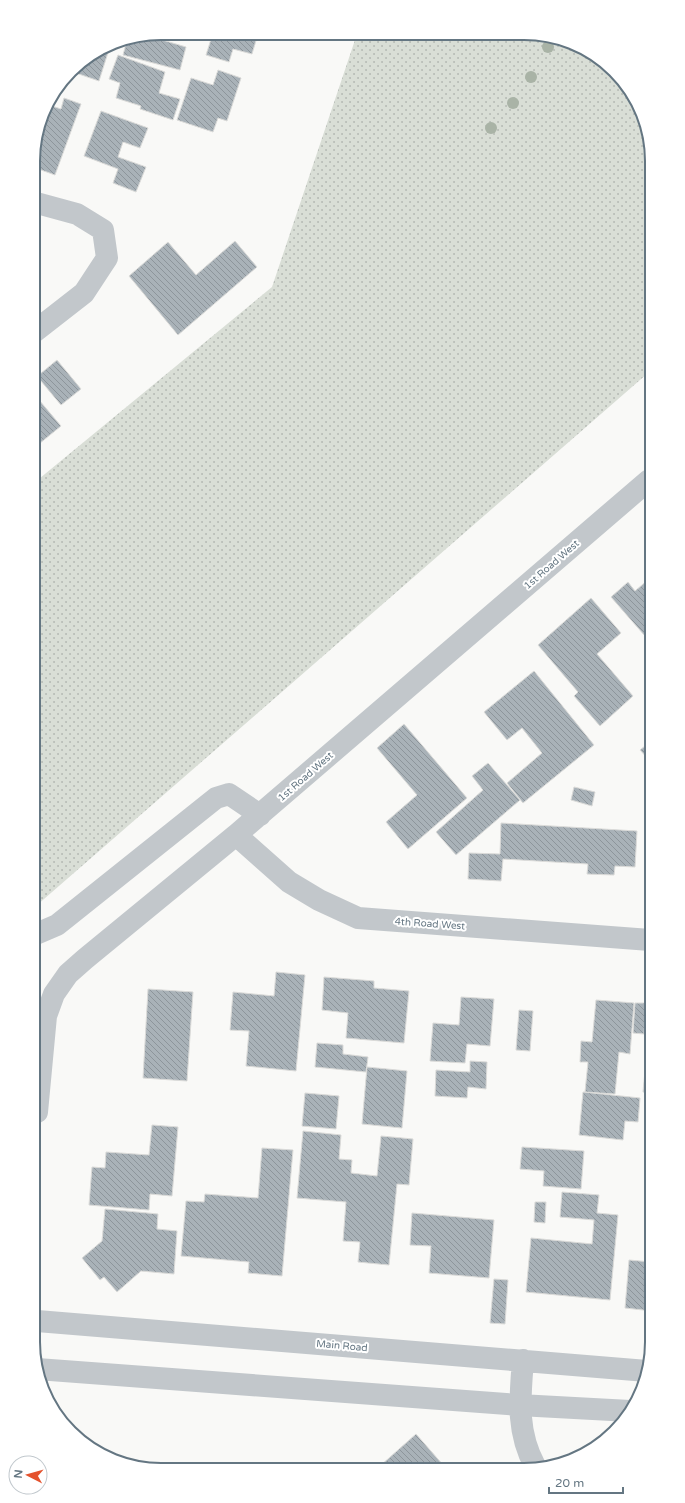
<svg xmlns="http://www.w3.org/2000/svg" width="685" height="1503" viewBox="0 0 685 1503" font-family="'Varela Round',sans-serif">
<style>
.grass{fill:url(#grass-dots)}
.building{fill:url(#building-back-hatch);stroke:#dbdbd9}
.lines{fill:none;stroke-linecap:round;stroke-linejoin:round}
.minor{stroke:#c2c7cb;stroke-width:22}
.tree{fill:#a9b3a6}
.labels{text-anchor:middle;stroke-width:4;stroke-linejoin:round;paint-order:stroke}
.street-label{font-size:10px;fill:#647682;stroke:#fff}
.rim{fill:none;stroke:#647682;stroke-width:2}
</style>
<defs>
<pattern id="grass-dots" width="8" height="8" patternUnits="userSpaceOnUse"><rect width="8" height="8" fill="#d9ded6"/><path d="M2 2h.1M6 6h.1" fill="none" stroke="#b4b9b3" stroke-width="1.8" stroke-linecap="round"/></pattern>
<pattern id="building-back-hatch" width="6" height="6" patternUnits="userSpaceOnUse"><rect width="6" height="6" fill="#a9b2b8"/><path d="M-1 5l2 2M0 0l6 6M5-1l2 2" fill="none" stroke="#8d959b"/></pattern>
</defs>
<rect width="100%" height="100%" fill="#f9f9f7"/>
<path class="grass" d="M357,34l192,1 60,30 26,32 13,31v245l-612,533 -2,-423 238,-196z"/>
<path class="building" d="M160,33l-1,6 27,8 -6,23 -57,-15 4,-15z
M213,33l45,1 -6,20 -19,-5 -4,13 -23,-7z
M111,43l-12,38 -26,-9 3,-7z
M118,55l47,17 -6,21 21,6 -7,21 -33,-11 1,-3 -25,-8 4,-15 -11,-4z
M218,70l23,8 -14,43 -9,-3 -5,14 -36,-12 14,-42 22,7z
M64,98l17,6 -26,71 -22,-8v-8l6,-16 -3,-1 10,-38 15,5z
M101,111l47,17 -8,20 -17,-6 -5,15 28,10 -10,25 -23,-9 5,-14 -34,-13z
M235,241l22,26 -79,68 -49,-59 39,-34 28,33z
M57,360l24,29 -20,16 -20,-24 -7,7v-9z
M34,394l27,32 -27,22z
M649,579v54l-4,3 -34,-39 17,-15 7,9z
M591,598l30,35 -24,21 36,42 -33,30 -26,-30 4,-4 -40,-47z
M534,671l60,74 -71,58 -16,-20 35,-30 -20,-25 -15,12 -23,-28z
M404,724l63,74 -59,51 -22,-27 31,-27 -40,-47z
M650,742v19l-10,-11z
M488,763l32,37 -64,55 -20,-23 47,-42 -11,-14z
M574,787l21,5 -3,14 -21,-6z
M501,823l136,8 -2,36 -20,-1 -1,9 -27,-1 1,-10 -85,-5 -2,22 -33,-2 1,-26 31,1z
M276,972l29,3 -9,96 -50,-5 3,-35 -19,-1 3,-38 41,4z
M324,977l50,4v7l35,3 -5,52 -58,-5 2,-25 -26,-3z
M148,989l45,3 -6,89 -44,-3z
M461,997l33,2 -4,47 -23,-2 -2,19 -35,-2 3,-38 26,2z
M596,1000l38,3 -4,51 -11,-2 -4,42 -30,-2 3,-30h-8l1,-21 11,1z
M635,1003h11l-2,31 -11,-1z
M519,1010l14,1 -3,40 -14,-1z
M317,1043l26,2v9l25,3 -2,15 -51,-5z
M470,1061l17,1 -1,27 -18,-2 -1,11 -32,-2 1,-26 34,2z
M367,1067l40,4 -5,57 -40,-4z
M645,1071h6v22l-8,-1z
M583,1092l57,6 -2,24 -13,-1 -2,19 -44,-5z
M305,1093l34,3 -3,33 -34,-3z
M152,1125l26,2 -6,69 -22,-2 -1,16 -60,-5 3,-38 13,1 1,-16 43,3z
M303,1131l38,4 -2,24 13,1 -1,13 26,3 4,-40 32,3 -4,46 -12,-1 -8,81 -31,-3 2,-20 -17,-1 3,-39 -49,-4z
M522,1147l62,4 -3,38 -38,-3 1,-15 -24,-2z
M262,1148l31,2 -11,126 -34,-3 1,-11 -68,-6 5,-55 18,1 1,-8 53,4z
M562,1192l37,3 -2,18 21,2 -8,85 -84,-8 5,-54 61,6 2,-24 -34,-3z
M535,1202h11l-1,21 -11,-1z
M105,1209l53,5 -1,15 20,2 -3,43 -33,-3 -24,21 -13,-15 -4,3 -18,-22 20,-17z
M412,1213l82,7 -5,58 -60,-5 2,-27 -21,-1z
M647,1231h4v31l-6,-1z
M629,1260l22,2 1,49 -27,-3z
M494,1279l14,1 -3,44 -15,-1z
M416,1434l28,32h-64z"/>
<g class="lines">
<path class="minor" d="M33,202l44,12 26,16 4,28 -23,35 -50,39
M236,835l53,47 30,18 39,18 292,22
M36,934l21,-9 159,-127 13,-4 31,21
M37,1112l9,-96 8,-22 14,-20 17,-15 151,-124 413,-355
M37,1321l610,50
M523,1360c-3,38 -7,71 12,106
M37,1369l482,36 111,6"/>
</g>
<g class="tree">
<circle cx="548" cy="47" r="6"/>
<circle cx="531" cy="77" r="6"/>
<circle cx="513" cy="103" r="6"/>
<circle cx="491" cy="128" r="6"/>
</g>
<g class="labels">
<g class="street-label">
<text transform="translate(551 564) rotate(-41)" y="4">1st Road West</text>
<text transform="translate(305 776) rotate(-41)" y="4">1st Road West</text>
<text transform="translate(430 923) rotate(4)" y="4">4th Road West</text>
<text transform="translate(342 1345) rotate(5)" y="4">Main Road</text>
</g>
</g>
<path d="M0 0H685V1503H0ZM161 40H524A121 121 0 0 1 645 161V1342A121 121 0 0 1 524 1463H161A121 121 0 0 1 40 1342V161A121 121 0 0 1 161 40Z" fill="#fff" fill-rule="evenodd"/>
<path class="rim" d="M161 40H524A121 121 0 0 1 645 161V1342A121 121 0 0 1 524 1463H161A121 121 0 0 1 40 1342V161A121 121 0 0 1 161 40Z"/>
<g transform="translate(28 1475) rotate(276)"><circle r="19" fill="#ffffff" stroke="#c1c8cd"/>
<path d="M0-3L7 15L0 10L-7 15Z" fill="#e4522d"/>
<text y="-6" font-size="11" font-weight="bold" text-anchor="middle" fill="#647682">N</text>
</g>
<path d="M549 1487v6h74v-6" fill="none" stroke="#647682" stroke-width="2"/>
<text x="555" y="1487" font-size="12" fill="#647682" stroke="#ffffff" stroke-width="3" paint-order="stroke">20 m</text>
</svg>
